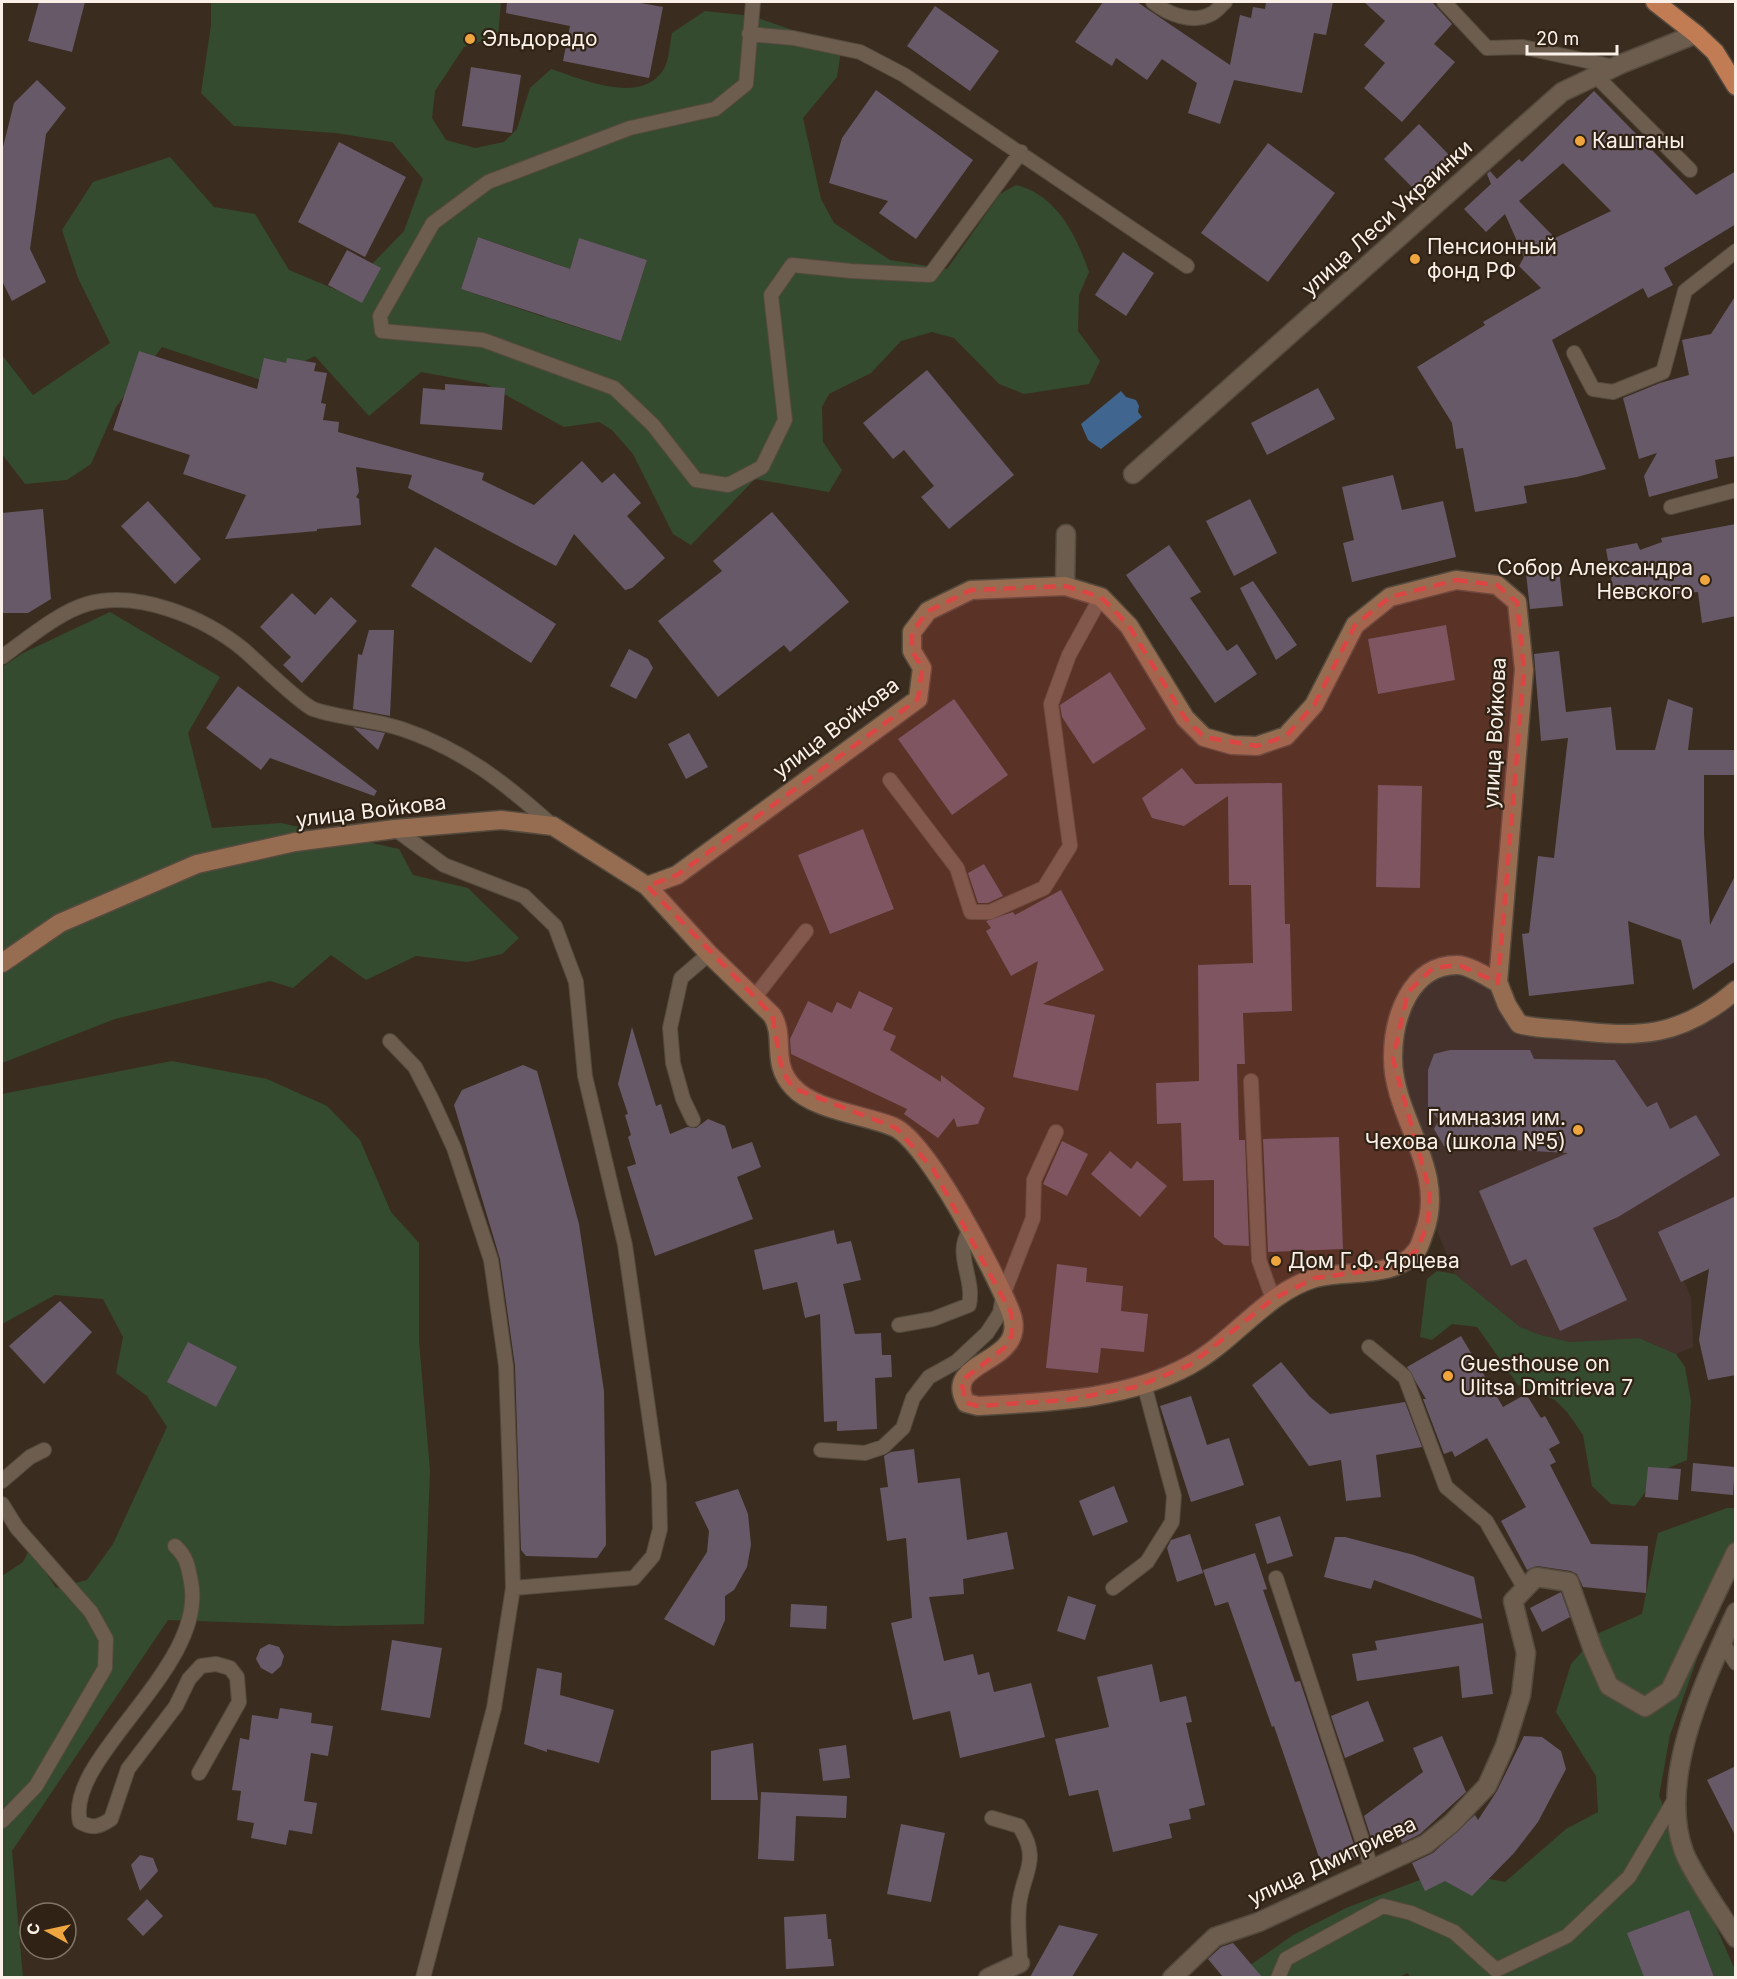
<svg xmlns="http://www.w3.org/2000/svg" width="1737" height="1979" viewBox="0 0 1737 1979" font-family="Inter,sans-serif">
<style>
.education{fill:#45322c}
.green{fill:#344b2f;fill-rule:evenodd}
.water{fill:#40668f}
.building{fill:#685969;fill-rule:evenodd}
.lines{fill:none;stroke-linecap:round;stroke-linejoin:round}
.lane-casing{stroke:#554a3e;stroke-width:16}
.street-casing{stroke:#554a3e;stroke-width:21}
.secondary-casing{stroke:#554a3e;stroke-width:21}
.primary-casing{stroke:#554a3e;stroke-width:21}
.lane{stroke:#6c5d4e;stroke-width:14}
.street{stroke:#6c5d4e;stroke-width:18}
.secondary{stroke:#976d51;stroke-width:18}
.primary{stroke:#c27c54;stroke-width:18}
.marked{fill:#db4645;fill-opacity:0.2;stroke:#db4645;stroke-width:4.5;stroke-dasharray:12 8;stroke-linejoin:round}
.poi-dot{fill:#f0a63e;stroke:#302316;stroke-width:2}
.labels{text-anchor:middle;stroke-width:4.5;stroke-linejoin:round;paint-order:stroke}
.poi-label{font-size:21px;fill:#faf0e8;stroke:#302316;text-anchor:start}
.street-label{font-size:21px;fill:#faf0e8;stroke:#302316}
</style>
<rect width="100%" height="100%" fill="#3a2d1f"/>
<path class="education" d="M1456,971l35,16 30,44 96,13 49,-6 68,-32 1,193 -69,36 25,63 2,49 -17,7 -37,-16 -69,4 -29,-7 -21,-8 -65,-53 -20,-48 -1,-56 -28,-80 -6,-31 5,-36 10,-28 20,-20z"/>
<path class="green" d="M211,2h290l-3,34 -34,11 -29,44 -3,27 14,22 29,8 29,-6 13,-13 13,-41 21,-19c31,10 90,37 113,0 5,-9 6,-26 8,-36l33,-22 47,5 81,28 8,7 -4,26 -34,41 18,81 13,24 56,37 57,9 53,-75 16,-9c41,10 60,50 73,87l-10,23 -1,36 22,30 -11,23 -65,10 -25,-10 -45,-46 -22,-6 -31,9 -30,32 -42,21 -7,13 1,35 19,28 -13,22 -74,-13 -64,66 -18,-11 -40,-80 -21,-24 -13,-8 -35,5 -78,-43 -65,-12 -52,44 -54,-60 -51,25 -102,-34 -46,60 -25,57 -24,16 -42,4 -23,-30v-99l31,40 77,-52 -32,-65 -16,-48 31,-48 77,-25 44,50 41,7 34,56 55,23 60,-62 19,-52 -31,-37 -56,-9 -102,-7 -33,-33 10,-68zM478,237l84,29 -18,51 -83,-28zM579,239l68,21 -26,81 -67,-21z
M110,612l110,65 -32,56 24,95 69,-5 118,26 14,26 55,13 51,50 -17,16 -35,8 -51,-6 -50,24 -35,-25 -38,33 -23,-7 -155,38 -113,44v-396l21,-14z
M172,1061l95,18 60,27 33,34 31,72 28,31v98l11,130 -6,153 -87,2 -169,-6 -156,231 11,127 -21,-1v-401l21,-14 7,-14 26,40 31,-8 26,-36 54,-117 -20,-31 -31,-23 7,-36 -20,-38 -48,-4 -53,29v-230z
M1437,1271l18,3 65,53 21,8 29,7 69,-4 37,16 9,13 6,34 -4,59 -26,11 -26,35 -24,-2 -19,-18 -9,-51 -16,-23 -12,-12 -37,-15 -41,-58 -25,-3 -20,16 -12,-3 7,-58z
M1727,1508h8v68l-21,35 -44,124 -11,61 76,174v7h-21l-25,-67 -61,23 16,44 -234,1 -2,-5 -11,5h-165l61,-43 53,-27 100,-38 59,12 61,-53 32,-17 -2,-36 -40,-64 15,-48 28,-31 43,-19 16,-81z"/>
<path class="water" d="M1121,391l5,6 10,3 3,6 -1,6 4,5 -41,32 -13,-9 -7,-16z"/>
<path class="building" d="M39,2h46l-13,50 -44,-11z
M507,2h128l28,5 -14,71 -86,-17 7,-35 -64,-13z
M1103,2h34l93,63 10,-50 11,3 2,-11 12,2 1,-7h67l-7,33 -12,-2 -12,60 -68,-13 -14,44 -32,-11 9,-30 -35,-24 -15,21 -31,-22 -4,8 -37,-24z
M1364,2h68l20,22 -18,20 21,18 -53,60 -38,-34 21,-25 -21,-18 21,-24z
M935,6l64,45 -29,40 -63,-45z
M471,67l50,8 -9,58 -50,-7z
M37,80l29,28 -20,26 -16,115 16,33 -34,19 -10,-20v-130l12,-48z
M876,90l97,70 -57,79 -37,-26 9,-12 -59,-18 13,-45z
M1594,91l102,104 40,-24v53l-72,44 9,17 -25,13 -5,-10 -91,52 54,129 -29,8 -53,9 3,17 -52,9 -12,-64 -7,1 -4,-26 -35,-56 68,-42 -2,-3 58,-34 -22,-22 5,-9 -19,-43 -19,18 -22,-23 27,-25 -4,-10 3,-3 7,8 22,-20 3,3zM1563,163l48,48 -56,27 -36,-37z
M1419,124l34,35 -35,34 -34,-34z
M339,142l67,35 -41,80 -67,-35z
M1268,143l67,50 -67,89 -67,-49z
M478,237l92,32 9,-31 68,22 -26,81 -160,-52z
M347,250l34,18 -19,35 -34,-18z
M1123,252l31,21 -28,43 -31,-21z
M1736,295v161l-21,4 3,18 -69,19 -5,-21 13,-23 -18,6 -16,-61 37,-15 29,-8 -7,-35 29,-6z
M139,351l118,38 7,-31 22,5 1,-5 29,5 -2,8 13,2 -6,30 5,1 -3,16 16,2 -1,10 146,41 -2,7 52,25 48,-44 20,22 12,-10 27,30 -14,13 38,42 -33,30 -7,2 -51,-56 -18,32 -148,-78 4,-13 -56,-8 3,25 -3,5 3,2 2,26 -44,4v2l-92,8 21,-44 -63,-21 7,-19 -77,-25z
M927,370l87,105 -65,54 -28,-32 13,-11 -30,-36 -11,9 -30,-36z
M445,384l60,4 -3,42 -82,-6 3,-36 22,2z
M1318,388l17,31 -68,36 -16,-32z
M1393,475l9,35 41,-9 13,56 -104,25 -9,-39 11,-3 -12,-53z
M1250,499l27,54 -43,23 -28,-55z
M148,501l53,58 -26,25 -54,-58z
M43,509l8,90 -23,14h-26v-100z
M772,512l77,90 -59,50 -6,-7 -66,52 -60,-76 64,-50 -9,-10z
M1736,524v92l-34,7 -4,-31 -83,8 -9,-51 31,-6 3,7 22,-8 -1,-4z
M1169,545l32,47 -11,6 37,53 10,-7 20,30 -42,29 -89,-128z
M435,547l121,77 -25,39 -120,-77z
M1559,569l4,37 -33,3 -4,-36z
M1253,581l44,64 -21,15 -36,-72z
M292,593l23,22 16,-18 26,24 -55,62 -19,-18 8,-8 -31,-30z
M1446,625l9,55 -77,14 -10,-55z
M369,630h25l-4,86 -37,-7 5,-55 4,1z
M629,649l19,10 5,9 -17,31 -26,-13z
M1559,651l7,61 45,-5 5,43h39l13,-51 25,9 -5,42h48v25h-32v59l6,91 26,-51v87l-43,29 -12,-50 -53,-19 6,63 -105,12 -7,-62 7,-1 9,-77 16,2 14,-120 -27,3 -7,-87z
M1110,672l36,57 -53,35 -31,-47 -2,-12z
M238,686l139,105 -3,5 -104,-38 -9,12 -55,-42z
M954,699l54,76 -56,40 -54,-76z
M353,727l32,6 -7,17z
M689,733l19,34 -22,12 -18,-35z
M1182,768l13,16 87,-1 3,141h5l2,87 -49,2 2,51h-8l2,76h6l4,106 -25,-1 -10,-8v-57l-31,1 -2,-58 -24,1 -1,-41 43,-2 -1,-116 55,-2 -2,-78h-22l-1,-89 -44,30 -32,-8 -10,-20z
M1378,785l44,1 -2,102 -44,-1z
M863,829l31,80 -64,25 -32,-79z
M984,864l19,32 -15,7h-10l-10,-30z
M1061,890l43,80 -61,34 52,11 -17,76 -65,-14 25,-116 -27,15 -25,-45 5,-3 -5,-7 27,-9 2,3z
M859,991l34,17 -10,22 13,6 -6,14 51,32v-7l44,33 -7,16 -21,3 -3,-9 -16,20 -34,-24 3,-5 -116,-55 -1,-15 18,-38 24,12 5,-11 14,7z
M632,1027l24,79 5,-2 9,30 17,-7 9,1 12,-9 17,7 7,23 20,-7 9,25 -24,10 16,42 -98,37 -28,-89 9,-3 -8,-27 3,-2 -6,-20 3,-1 -10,-30z
M1450,1050h80l4,9 81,1 32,47 10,-5 13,27 26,-14 24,40 -102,62 -25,11 34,72 -67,31 -34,-72 -15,7 -32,-75 89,-38 -124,-7 -10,-17 5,-9 -11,-12v-38l6,-16z
M523,1065l14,6 42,153 25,167 2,154 -9,13 -71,-2 -5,-6 -6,-184 -15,-107 -46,-154 8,-15z
M1339,1137l4,112 -75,3 -5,-113z
M1062,1141l26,13 -21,42 -24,-12z
M1110,1151l21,18 6,-8 30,25 -27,31 -49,-43z
M1736,1196v179l-28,5 -9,-40 10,-71 -28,13 -23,-50z
M834,1230l3,14 14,-3 10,39 -18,4 12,50 26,-1 1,22h9l1,22 -17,1 2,51 -40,2v-10l-13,1 -4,-108 -15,4 -8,-36 -34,8 -9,-40z
M1057,1264l30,4 -1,14 37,4 -2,25 27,3 -4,38 -43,-4 -3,25 -52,-5z
M60,1301l32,31 -48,52 -35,-38z
M1461,1336l42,71 23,-13 15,24 4,-2 15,27 -11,6 7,13 -6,3 41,79 57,2 -2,47 -63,-6 -6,-13 -6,-3 -34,-5 -10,4 -26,-49 25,-14 -39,-69 -32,19 -3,-6 -8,3 -21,-55h3l-19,-32z
M188,1342l49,25 -21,40 -49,-25z
M1281,1362l29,35 20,17 75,-12 17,45 -46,8 5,42 -35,4 -5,-41 -32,6 -57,-81z
M1191,1396l16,49 22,-7 15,47 -53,17 -31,-96z
M914,1449l4,34 42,-5 7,62 40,-8 7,37 -51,10 1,15 -35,3 15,64 29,-7 5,21 11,-3 5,20 37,-9 14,54 -85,21 -10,-47 -37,9 -22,-97 21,-5 -6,-80 -19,3 -7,-53 8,-1 -4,-31 7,-4z
M1693,1463l42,4 -2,28 -42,-4z
M1648,1467l33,2 -3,31 -33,-3z
M1114,1486l14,36 -35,14 -14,-35z
M738,1489l10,25 3,31 -4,22 -13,23 -9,6v24l-11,26 -50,-27 43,-67 2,-21 -14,-29z
M1280,1516l13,40 -26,8 -12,-40z
M1190,1534l13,39 -26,9 -10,-34 4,-8z
M1335,1537h10l69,18 60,22 8,42 -108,-39 -3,9 -47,-12z
M1255,1553l12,36 -4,1 32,92 5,-1 58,176 -35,12 -49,-143 -2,1 -44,-125 -13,4 -12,-36z
M1561,1592l9,25 -28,15 -12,-24z
M1068,1596l28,9 -11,35 -28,-9z
M791,1604l36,2 -1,23 -36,-2z
M1483,1623l10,71 -31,4 -3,-32 -102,15 -5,-27 25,-4 -2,-9z
M392,1640l50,8 -12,70 -49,-8z
M269,1644l10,3 5,9 -3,10 -9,8 -11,-6 -5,-9 4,-10z
M1152,1664l8,38 26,-6 6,26 -6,1 19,82 -16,4 2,10 -22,5 3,14 -59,14 -15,-62 -29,6 -14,-57 54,-12 -12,-50z
M537,1668l25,5 -2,22 54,15 -15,53 -52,-14v3l-23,-8z
M1368,1701l16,40 -39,17 -14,-42z
M280,1708l32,5 -1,10 22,3 -5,30 -17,-3 -7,48 13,2 -5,31 -23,-4 -3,15 -35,-7 3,-15 -17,-3 4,-29 -9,-1 8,-52 9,2 3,-25 26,4z
M1442,1736l24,56 -46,42 -18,9 -5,-13 -23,17 -10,-31 59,-44 -10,-24z
M1524,1736l18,1 19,14 5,18 -28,53 -24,31 -42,43 -27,-15 -20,10 -13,-28 21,-10 42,-38 3,5 19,-29z
M753,1743l5,57h-47v-49z
M846,1745l4,33 -27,3 -4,-32z
M1736,1766v71l-29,-57z
M761,1792l86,4 -1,22 -50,-2 -2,45 -36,-2z
M901,1824l44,9 -14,69 -44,-8z
M140,1855l13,3 5,13 -18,20 -9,-26z
M147,1899l16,17 -20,20 -16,-17z
M1689,1910l25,67h-70l-17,-44z
M826,1914l2,25h3l3,27 -48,3 -2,-52z
M1059,1925l39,9 -26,43h-42z
M1233,1943l29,34h-39l-15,-18 13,-12z"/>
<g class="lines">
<g class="lane-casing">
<path id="lane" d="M753,2l-7,82 -31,25 -85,19 -142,54 -55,41 -53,93 2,15 101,9 131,48 39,37 43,55 32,5 34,-18 23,-47 -14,-125 21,-30 59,6 79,4 91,-123
M1153,2c14,12 40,22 58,12 5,-2 10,-9 14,-12
M1444,2l43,46 36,-1 92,20
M749,34l44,4 67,14 44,23 283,191
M1595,75l95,95
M1574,353l19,36 20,3 50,-20 22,-81 51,-40
M1671,507l65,-17
M2,657c24,-17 57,-45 85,-53 51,-14 117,13 157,46 14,12 55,53 69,59 28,10 60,10 89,20 62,21 103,54 151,97
M890,780l67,88 14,44h19l54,-24 26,-42 -19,-142 18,-49 32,-58
M395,829l49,36 80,31 31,30 21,56 9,94 40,169 34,240 1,44 -7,27 -19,22 -121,10
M754,998l52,-67
M390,1041l25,26 17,33 22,48 37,112 15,106 4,109 3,113 -19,120 -71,270
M1251,1081l8,179 14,39
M693,1120l-10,-21 -10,-36 -3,-35 11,-50 28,-24
M899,1325l34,-6 36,-14c6,-26 -15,-51 0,-73
M1369,1347l36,30 41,110 40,34 39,68
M821,1450l44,3 18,-6 20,-19 10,-30 16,-21 27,-15 31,-29 13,-20 3,-18 30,-77 1,-38 22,-48
M2,1481l28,-24 14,-7
M2,1504l15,24 74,84 15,27 -1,29 -69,118 -34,35
M175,1546c12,11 13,20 16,36 17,85 -127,176 -111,240 13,7 19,5 31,-3l17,-50 48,-63 13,-27 12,-13 15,-2 14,4 7,9 2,25 -40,71
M1276,1578l96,292
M1113,1588l34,-26 25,-40 2,-26 -30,-112
M1722,1642l14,21
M992,1818l27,8c23,35 3,47 0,80 -2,19 1,39 1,57
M1278,1978l8,-19 97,-53 28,7 43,19 42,38 71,-34 62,-59 46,-78"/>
</g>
<g class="street-casing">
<path id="street" d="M1133,474l429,-382 59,-28 75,-30
M1065,586l1,-52
M1736,1612c-30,66 -79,167 -52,240 10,25 37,62 52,86
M988,1978l32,-15
M1172,1978l43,-41 44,-15 167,-78 26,-21 35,-37 18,-40 16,-51 5,-42 -13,-52 23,-24 33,5 24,68 16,36 36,21 25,-17 66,-138"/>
</g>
<g class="secondary-casing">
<path id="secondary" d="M647,886l30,-11 241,-176 4,-31 -10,-17v-19l16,-21 43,-21 94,-4 36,11 28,29 56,92 19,19 28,8 25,1 29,-10 28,-31 41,-80 35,-28 66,-17 41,5 20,17 7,68 -26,312 9,23 12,19c17,5 34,4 51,6 69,8 110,8 166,-40
M2,963l58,-40 137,-59 98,-22 100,-13 106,-9 52,6 94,60 62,68 63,61c14,22 -2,48 21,72 20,23 73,28 101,40 34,15 101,146 116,183 23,56 -70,47 -44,93l12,3c71,-4 148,-6 212,-41 44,-24 77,-73 125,-87 31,-9 81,2 102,-28 3,-4 5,-12 7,-17 24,-63 -31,-115 -31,-175 0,-40 17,-93 64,-93 12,0 30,12 41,18"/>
</g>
<g class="primary-casing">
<path id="primary" d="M1655,2l41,32 19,18 21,34"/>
</g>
<use href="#lane" class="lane"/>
<use href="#street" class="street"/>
<use href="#secondary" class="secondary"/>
<use href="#primary" class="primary"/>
</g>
<path class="marked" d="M1456,580l41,5 20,17 7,68 -26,313 -39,-18 -26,3 -25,24 -15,67 37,133 -2,31 -11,27 -20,17 -82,11 -42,21 -83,66 -54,22 -69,13 -89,6 -12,-3 -5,-22 43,-33 8,-13 -1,-22 -78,-144 -37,-41 -103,-40 -11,-17 -10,-56 -125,-129 30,-11 241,-176 4,-31 -10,-17v-19l16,-21 43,-21 94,-4 36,11 28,29 56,92 19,19 53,9 29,-10 28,-31 41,-80 35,-28z"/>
<g class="poi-dot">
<circle cx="470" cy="39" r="6"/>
<circle cx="1580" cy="141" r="6"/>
<circle cx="1415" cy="259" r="6"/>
<circle cx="1705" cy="580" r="6"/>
<circle cx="1578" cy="1130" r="6"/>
<circle cx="1276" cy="1261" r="6"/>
<circle cx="1448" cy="1376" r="6"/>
</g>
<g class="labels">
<g class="poi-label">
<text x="482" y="46">Эльдорадо</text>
<text x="1592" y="148">Каштаны</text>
<text x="1427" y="254">Пенсионный<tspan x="1427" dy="24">фонд РФ</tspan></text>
<text x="1693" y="575" text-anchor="end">Собор Александра<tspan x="1693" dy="24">Невского</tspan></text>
<text x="1566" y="1125" text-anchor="end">Гимназия им.<tspan x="1566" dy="24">Чехова (школа №5)</tspan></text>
<text x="1288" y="1268">Дом Г.Ф. Ярцева</text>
<text x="1460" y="1371">Guesthouse on<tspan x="1460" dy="24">Ulitsa Dmitrieva 7</tspan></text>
</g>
<g class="street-label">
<text transform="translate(1387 218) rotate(-42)" y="7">улица Леси Украинки</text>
<text transform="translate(836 728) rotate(-37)" y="7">улица Войкова</text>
<text transform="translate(1495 733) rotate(-87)" y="7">улица Войкова</text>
<text transform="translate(371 811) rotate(-7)" y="7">улица Войкова</text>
<text transform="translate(1332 1861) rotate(-25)" y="7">улица Дмитриева</text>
</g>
</g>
<rect width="1737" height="1979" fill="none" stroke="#faf0e8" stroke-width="6"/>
<g transform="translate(48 1931) rotate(278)"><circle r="28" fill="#302316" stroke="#81756a" stroke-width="1.5"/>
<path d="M0-4.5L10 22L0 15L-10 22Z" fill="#f0a63e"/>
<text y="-9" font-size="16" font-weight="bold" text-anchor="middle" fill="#faf0e8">С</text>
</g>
<path d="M1527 45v9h90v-9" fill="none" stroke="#faf0e8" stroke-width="3"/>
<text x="1536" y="45" font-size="18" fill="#faf0e8" stroke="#302316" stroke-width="4.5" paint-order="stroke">20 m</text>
</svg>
